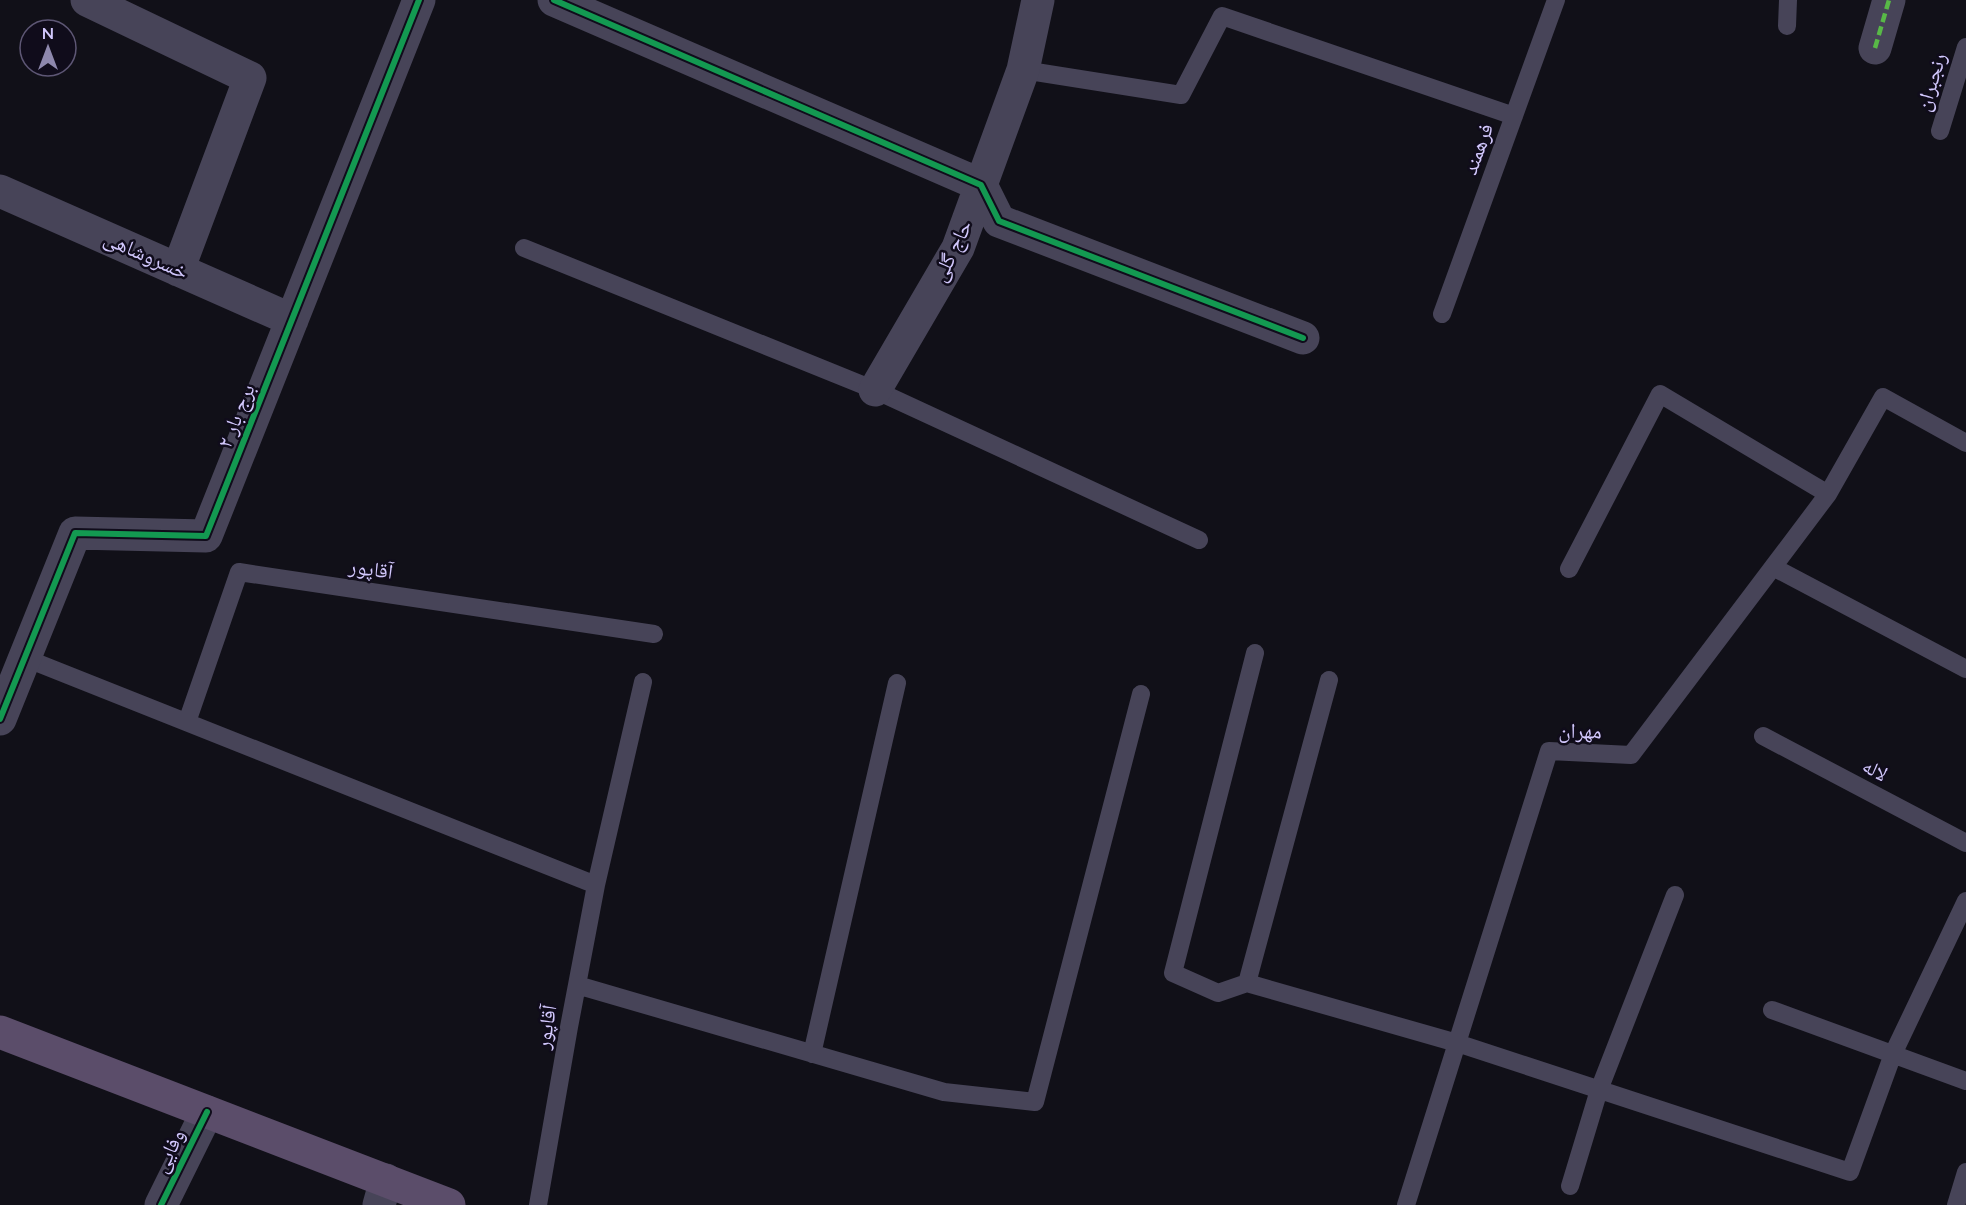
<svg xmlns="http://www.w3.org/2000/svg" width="1966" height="1205" viewBox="0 0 1966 1205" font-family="Lato,'Noto Naskh Arabic',sans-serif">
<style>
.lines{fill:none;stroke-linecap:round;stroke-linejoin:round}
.service{stroke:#474458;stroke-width:18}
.minor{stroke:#474458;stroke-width:33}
.primary{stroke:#5b4d6a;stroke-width:33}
.quiet{stroke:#58b947;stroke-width:4.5;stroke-dasharray:9 4.5;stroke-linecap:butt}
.cycleway-casing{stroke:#100c1b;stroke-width:10}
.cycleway{stroke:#139951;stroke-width:6}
.labels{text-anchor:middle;stroke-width:5;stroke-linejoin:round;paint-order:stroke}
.street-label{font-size:21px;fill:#d2c8fd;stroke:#100c1b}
</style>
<rect width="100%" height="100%" fill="#111018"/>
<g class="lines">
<path class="service" d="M1787,26l1,-26
M1023,70l158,25 41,-79 292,100
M1940,131l26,-84
M524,248l351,142 324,150
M1442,314l114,-314
M1773,567l55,-73 55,-97 83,46
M1569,569l91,-175 168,100
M25,658l571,227
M1329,680l-82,303 210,60 393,129 43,-118 73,-153
M187,722l52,-150 415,62
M1763,736l203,107
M1247,983l-29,10 -45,-20 82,-320
M577,985l367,107 91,10 106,-408
M1772,1010l194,71
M812,1054l85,-371
M1570,1186l29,-96 76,-195
M538,1205l31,-178 27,-142 47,-203
M1406,1205l143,-454 82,4 142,-188 193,102
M1956,1205l10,-33"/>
<path class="minor" d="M87,0l163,78 -72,192
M554,0l427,185 18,36 304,117
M1875,48l14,-48
M0,191l292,129
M875,390l83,-142 65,-178 15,-70
M0,719l75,-186 131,3 213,-536
M161,1205l46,-93
M379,1205l7,-25"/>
<path class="primary" d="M0,1032l449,173"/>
<path class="quiet" d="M1875,48l14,-48"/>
<g class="cycleway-casing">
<path id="cycleway" d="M554,0l427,185 18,36 304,117
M0,719l75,-186 131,3 213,-536
M161,1205l46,-93"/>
</g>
<use href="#cycleway" class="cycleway"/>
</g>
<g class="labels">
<g class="street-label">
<text transform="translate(1931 82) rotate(-73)" y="7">رنجبران</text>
<text transform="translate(1478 149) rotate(-70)" y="7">فرهمند</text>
<text transform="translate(952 251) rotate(-64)" y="7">حاج گلی</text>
<text transform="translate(146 255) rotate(24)" y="7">خسروشاهی</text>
<text transform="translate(236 416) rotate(-68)" y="7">برج بار ۲</text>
<text transform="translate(371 569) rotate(8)" y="7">آقاپور</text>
<text transform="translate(1580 731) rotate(1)" y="7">مهران</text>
<text transform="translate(1875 770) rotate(28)" y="7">لاله</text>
<text transform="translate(546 1027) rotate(-80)" y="7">آقاپور</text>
<text transform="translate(169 1151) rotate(-64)" y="7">وفایی</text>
</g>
</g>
<g transform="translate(48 48)"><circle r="28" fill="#100c1b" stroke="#5e5775" stroke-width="1.5"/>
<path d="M0-4.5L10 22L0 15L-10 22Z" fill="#8e88ad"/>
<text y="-9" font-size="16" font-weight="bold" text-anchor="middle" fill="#d2c8fd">N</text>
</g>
</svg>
